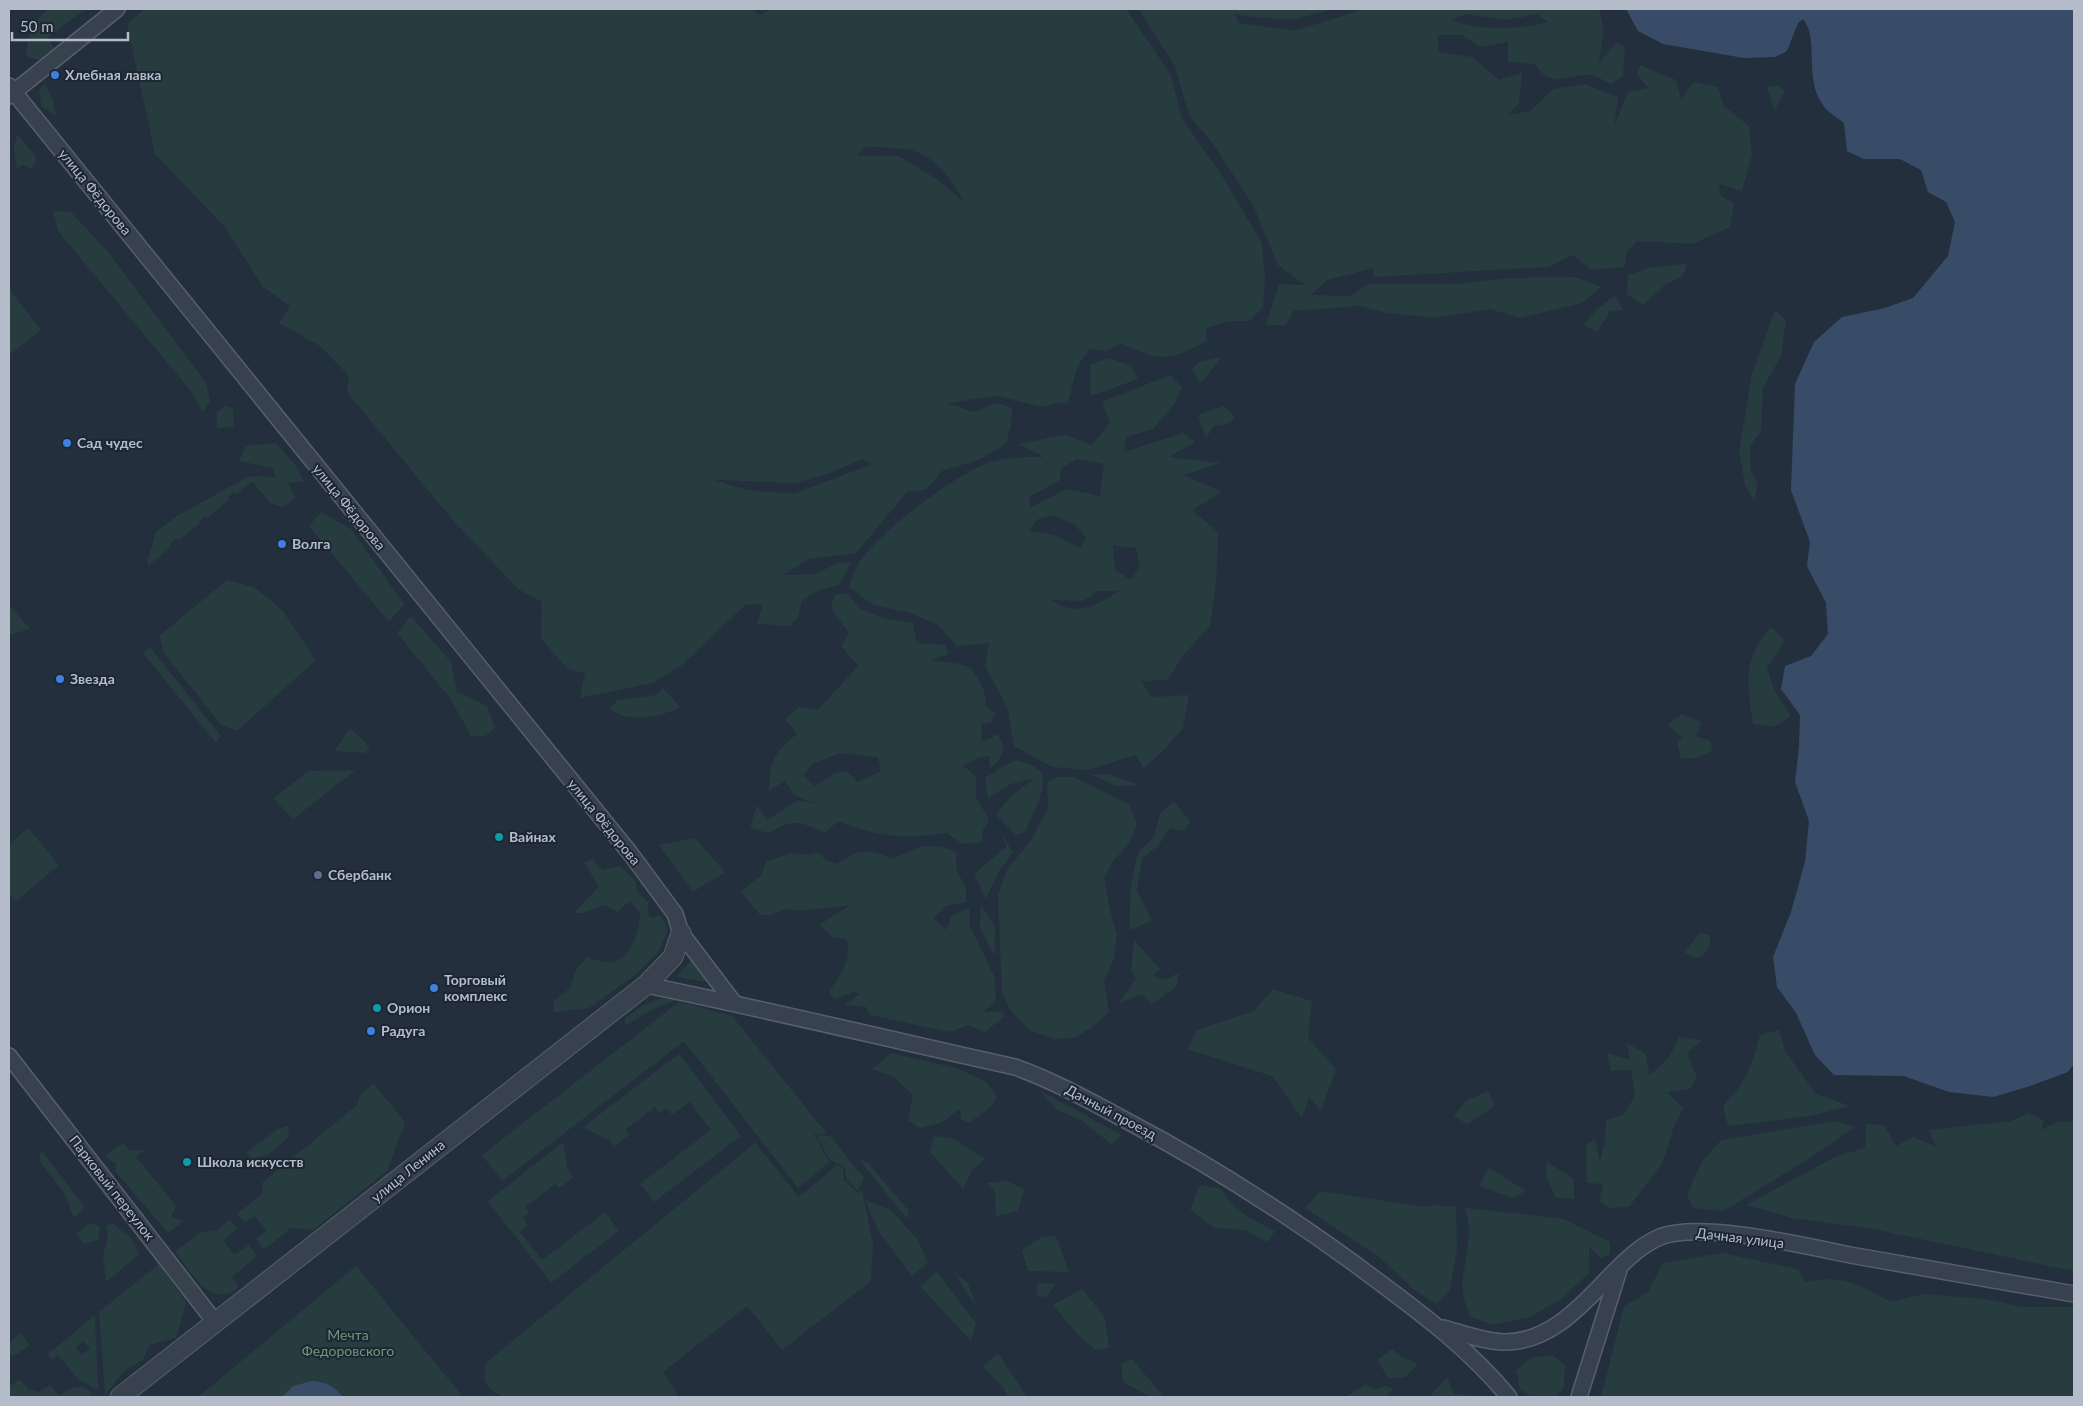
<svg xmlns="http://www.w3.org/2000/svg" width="2083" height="1406" viewBox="0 0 2083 1406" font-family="Lato,sans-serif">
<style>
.green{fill:#263c3f;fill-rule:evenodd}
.water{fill:#394c67}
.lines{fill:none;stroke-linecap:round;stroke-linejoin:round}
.minor-casing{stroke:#565f6c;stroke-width:18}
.tertiary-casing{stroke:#565f6c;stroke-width:21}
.minor{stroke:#38414e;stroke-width:15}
.tertiary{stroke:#38414e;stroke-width:19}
.shop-dot{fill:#3f7fe0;stroke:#1d2633;stroke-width:2}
.culture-dot{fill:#0f9aa8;stroke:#1d2633;stroke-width:2}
.service-dot{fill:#5c6f8a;stroke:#1d2633;stroke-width:2}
.labels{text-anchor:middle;stroke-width:4;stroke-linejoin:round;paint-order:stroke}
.poi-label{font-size:14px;font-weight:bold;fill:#b4bcc9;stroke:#1d2633;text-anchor:start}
.street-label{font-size:14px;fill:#b4bcc9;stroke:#1d2633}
.park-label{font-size:14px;fill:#6b9a76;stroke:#1d2633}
</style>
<rect width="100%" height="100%" fill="#242f3e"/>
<path class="green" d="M49,9h36l-37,29 9,15 -20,7 -11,-4c3,-23 4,-33 23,-47z
M145,9h607l8,6 11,-6h355l45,66 11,44 39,55 41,69 3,35 -2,29 -13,14h-21l-23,7 1,13c-37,20 -48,21 -87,2l-13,8 -17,-2 -13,18 -9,37 -9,-2 -16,5 -46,-11 -49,7 25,9 24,-9 15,5 -1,18 -5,17 -25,16 -39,12 -16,19 -18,1 -52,62 -47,6 -26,16 32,-1 25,-12 11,1 -12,22 -20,5 -17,10 -4,17 -8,9 -33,-2 6,-20 -18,1 -63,60 -29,18 -73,15 5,-25 -17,-4 -27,-30 1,-37 -24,-13 -67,-71 -104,-126 2,-16 -29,-30 -41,-23 11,-17 -27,-19 -39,-61 -69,-72 -28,-130zM865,146c13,2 26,1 39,3 29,3 48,30 60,53l-26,-22 -39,-24h-42zM862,459l10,5 -78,30 -47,-4 -32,-10 80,3 35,-10z
M1138,9h194l-35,10 -38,-1 -25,-4 5,9 55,8 70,-22h235l5,23 -5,30 18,-19 8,4 -2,29 -12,8c-6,-3 -16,-9 -22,-9 -25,-1 -36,16 -54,-11l-27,-2v-20l-28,5 -18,-12h-24l1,17 33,5 27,23 23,-7 -3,30 -11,12 23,-4 22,-22 32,-5 33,13 -4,30 14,-35 20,-4 -11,-14 3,-9 36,15 5,19 13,-17 24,5 6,19 25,20 3,28 -10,37 -22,-7 -1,10 15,10 -4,23 -38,17 -55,-3 -10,10 -3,16 -32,3 -20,-15 -23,12 -176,10 1,-9 -47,12 -16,15 40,1 17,-12h87l58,-6 62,-1 26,10 -19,16 -62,15 -30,-9 -55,9 -48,-5 -28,-7 -66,5 -7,14h-20l13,-41 26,1 -27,-20 -25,-60 -40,-61 -24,-29 -14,-49zM1466,14l40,6 31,-6 11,8c-32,8 -66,9 -97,-2z
M44,83l8,15 5,19 -16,-12 -2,-14z
M1778,85l7,7 -11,19 -7,-24z
M17,134l17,20 3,7 -6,8 -8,-4 -6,4 -3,-22z
M53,211l18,1 37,40 98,131 4,18 -7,11 -13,-22 -132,-159z
M1687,264l-4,12 -17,8 -23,21 -16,-11 1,-19 24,-8z
M9,289l32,41 -32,25z
M1615,296l8,14 -14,1 -2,6 -10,15 -14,-7 14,-16z
M1775,310l11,10 -5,36 -18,32 -2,43 -11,15 1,25 7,13 -4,17 -9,-16 -6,-33 13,-78z
M1222,357l-21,26 -10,-14 10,-8z
M1108,358l23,7 7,14 -47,17 -1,-31z
M1170,375l12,12 -7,16 -22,26 -27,8 -2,15 59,-19 12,9 -26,15 52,6 -37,12 38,17 -30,18 26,22 -2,51 -6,42 -29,33 -13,22 -27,1 11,16 37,-2 -6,33 -20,23 -19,17 -9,-13 -47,15 -36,-3 -38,-21 -7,-39 -22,-41 4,-23 -32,3 -19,-21 -30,-13 -35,-7 -24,-18c3,-7 5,-17 10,-24 20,-31 94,-87 129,-100 18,-6 38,-6 56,-6l-26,-13 47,-9 27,10 18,-23 -8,-20zM1076,459l28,5 -4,32 -33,-7 -36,18 -2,-10 31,-17 1,-11zM1052,515l23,10 11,13 -6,10 -26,-13 -26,-4 10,-12zM1113,545l23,3 4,20 -10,12 -15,-11zM1098,591h20c-21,16 -42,26 -67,9l32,1z
M226,406l7,3 1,17 -17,2v-16z
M1224,406l10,10 -3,7 -17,3 -8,12 -8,-23z
M276,443l19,22 9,16 -16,2 7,15 -12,9 -13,-4 -18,-22 -16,13 -2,-2 -6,5 1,3 -22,18 -2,-2 -6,5 1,2 -22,18 -2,-2 -7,6 2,2 -22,18 -2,-3 9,-30 21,-16 70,-39 12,-1 17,2 -3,-10 -34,-7 7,-15z
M321,512l30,17 53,75 -15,18 -80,-96z
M227,580l27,7 28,23 34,50 -79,71 -16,-6 -57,-72 -5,-17z
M847,593l14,16 22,9 30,5 4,20 28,2 4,9 -18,6c10,2 22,2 32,5 14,4 25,28 22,41l10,6 -4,11 -10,1 1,18 16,-8 6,15 -6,12 -8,7 -1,-12 -9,1 -17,9 13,10v22l13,21 -6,11 -1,12 -20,2 -15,-11c-38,6 -73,4 -109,-12l-13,12c-27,-12 -30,-15 -56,0l-19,-5 7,-23 10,15 31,-20 17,4 -21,-9 -9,-14 -16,10c1,-30 4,-38 28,-57l-12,-15 14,-12 19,3 40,-44 -17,-20 8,-13 -18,-24 3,-14zM840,753l38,4 3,14 -23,11 -12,-11 -11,2 -20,13 -12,-11 9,-11z
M9,606l2,1 19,22 -21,6z
M411,616l40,46 6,30 30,14 8,22 -10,8h-14l-21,-38 -53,-65z
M1771,627l14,13 -18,28 7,22 17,26 -17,11 -21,-3c-6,-42 -11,-63 18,-97z
M150,647l71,89 -5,7 -73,-90z
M663,688l17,19c-20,10 -51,17 -70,2l7,-9 39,-5z
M1682,714l19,8 -5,14 14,5 3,10 -17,7h-15l-4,-16 7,-4 -17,-13z
M350,728l20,19 -5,6 -31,-2z
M1017,760c6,3 17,5 22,10 13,11 -9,52 -15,63l-8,2 -20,-20 15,-19 24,-18 -24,6 -23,14 -3,-20 17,-11z
M356,770l-63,49 -20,-21 36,-27z
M1110,774v1l29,10 -23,1 -24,-11z
M1056,777h18l56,28 7,20 -9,20 -14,15 -10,17 5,29 8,29 -3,23 -10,23 5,31 -14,13 -20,13 -20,1 -24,-8 -20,-20 -9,-18 -4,-98 9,-25 24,-30 17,-32 -1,-26z
M1174,802l17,20 -9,9 -12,-3 -12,18 -16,12 -5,33 15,30 -23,9 2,-44 7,-34 16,-15 6,-24z
M28,828l31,37 -43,36 -7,-8v-49z
M1002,834l11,19 -15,20 -12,26 -12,-25 32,-27z
M695,838l30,34 -32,20 -34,-47z
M924,846l18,1 14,5v16l10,21v13l-20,4 -13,12 13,12 6,-15 17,-7 1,18 24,50 2,24 -13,12h20l1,5 -19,15 -17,-7 -18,7 -80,-17 -4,-8 -22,-2 16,-11 -6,-2 -20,7 -5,-8c12,-16 24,-32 17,-52l-12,-1 -15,-13 32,-20 -52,6 -12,-2 -16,6h-11l-19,-24 21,-16 4,-13 24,-9 17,2 12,-3 7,9 11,3c18,-14 33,-17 54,-5z
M592,859l11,11 17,-4 15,14 3,13 10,9 1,15 12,-1 7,14 -9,21 -25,25 -45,32 -36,4 1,-11 16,-13 6,-18 11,-13c7,2 19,7 26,5 19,-4 27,-33 27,-48l-10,-13 -13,11 -12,-7 -23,8h-8l25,-27 -15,-23z
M981,905l14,22v29l-15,-28z
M1700,933l10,2v10l-7,11 -8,2 -11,-6z
M1134,940l26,29 -7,7 10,4 16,-7 -2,13 -25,18 -10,-10 -23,9 17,-24 -5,-9z
M692,960l16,22 -32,-5z
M1273,989l39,12 -4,37 28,31 -15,42 -12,-14 -7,21 -30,-42 -85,-27 10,-19 57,-19z
M662,998l16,1 -29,12 -24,15v-8l19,-13z
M679,1002l53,14 95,118h-13l15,28 -31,26 -114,-147 -182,140 -20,-26z
M1779,1030l6,21 31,43 34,12 -40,10 -82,10 -5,-20c24,-25 28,-38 37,-71z
M1679,1037l23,3 -15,13 10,24 -7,12 -23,3 16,16 -9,18 -11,36 -34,45 -20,1 -10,-7 4,-17 -16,-1 -1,-38 9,-6 5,22 5,-20 1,-21 17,-5 12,-19 -4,-26 -20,1 -4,-18 23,7 -3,-17 19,11 3,22 21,-20z
M891,1053l65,15 29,13 12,15 -6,11 -22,16 -8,-4 -1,-10 -19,14 -21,5 -12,-8 5,-25 -19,-18 -22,-8z
M679,1054l62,82 -87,66 -14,-18 71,-54 -21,-28 -18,13 -6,-7 -6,5 -5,-6 -30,23 4,5 -15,11 -5,-6 -26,-13z
M373,1083l32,39 -18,49 -74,59 -22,-2 -27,22 -8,-11 11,-8 -12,-15 -10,7 -8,-9 26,-21 -1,-10 95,-78 3,-9z
M1039,1090l83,45 -11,9 -30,-24 -24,-10z
M1488,1091l7,15 -28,18 -13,-8 13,-16z
M2029,1113l15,8 -3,9 19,-9 14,1v149l-201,-42 -81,-11 -46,-13 91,-49 28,-8 1,-24 18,1 12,21 17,-9 24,10 -9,-17 83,-9z
M1835,1121l20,6 -48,33 -84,51 -30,-3 -6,-13 14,-32 20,-23z
M288,1126l1,11 -21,18 -16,4 -6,-6 32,-24z
M816,1135l14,1 34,42 -6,13 -11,-11 -3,-14 -14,-6z
M934,1136l18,2 33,21 -13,11 -9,19 -33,-37z
M563,1142l5,29 6,6 -15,11 -4,-4 -30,23 4,6 -6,5 5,7 -8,7 22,28 63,-48 14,19 -68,52 -63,-82z
M123,1143l7,8 14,-1 -8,7 40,49 -5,11 13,4 -16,12 -52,-61v-8l-11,-8z
M755,1143l44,54 38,-32 6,2 1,13 14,13 4,-3 11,54 -2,37 -89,69 -35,-44 -84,66 16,25h-177c-17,-11 -21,-15 -15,-35z
M41,1150l44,57 -11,11 -10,-25 -25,-33z
M858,1158l10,5 41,48 -2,8z
M1547,1162l27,17v20l-19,-2 -9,-22z
M1488,1167l38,24 -14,7 -32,-12z
M1006,1181l18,8 -6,22 -22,5 -1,-24 -8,-9z
M1200,1185l21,4c13,22 32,31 54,42l-8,11 -22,-12 -31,-2 -24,-19z
M1320,1191l105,16 11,-2 20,2 1,42 -7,41 -14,14 -21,-14 -36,-33 -74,-49z
M865,1200l26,10 26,29 11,23 -16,14 -34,-46z
M1465,1208l99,11 46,23v12l-9,4 -12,-11v26l-28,26 -31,18 -37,8 -22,-8c-18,-35 -1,-55 -2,-89 0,-7 -3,-14 -4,-20z
M230,1219l7,10 -14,11 11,15 15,-10 8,11 -25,21 7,10c-29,24 -46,-14 -64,-35l24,-19 18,-3z
M90,1223l10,4 -2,13 -15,4 -6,-10z
M112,1223l19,15 8,16 -33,28 -3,-27 5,-16 -2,-13z
M1056,1236l13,36 -41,-1 -6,-21 20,-13z
M1722,1253l76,16 8,13c38,-8 52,3 85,20l32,-8 62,5 38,8h51v90h-473l23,-91 24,-14 15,-29z
M159,1264l27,38 -10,36 -27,7 -6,15 -19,11 -19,24 -6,-83z
M356,1266l107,131h-265z
M953,1271l15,12 9,25z
M937,1272l39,51 -5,18 -51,-55z
M1037,1283l19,1 -10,13 -9,-1z
M1082,1289l23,29 4,30 -13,2 -18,-15 -25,-30z
M95,1315l3,75 -19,-10 -21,-25 -6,5 -4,-6zM83,1341l7,8 -8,6 -6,-8z
M21,1333l9,12 -14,10 -7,1v-13z
M1392,1349l9,8 17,7 -13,13 -16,2 -12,-19z
M998,1353l29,44h-19l-5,-9 -20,-22z
M1552,1355l13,10 -1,23 -8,9h-25l-11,-9 -4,-17 14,-13z
M1132,1359l32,38h-14l-27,-15 -2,-19z
M1447,1377l7,17 31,3h-54l3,-6z
M20,1379l8,10 11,3 11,-7 9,11c14,-9 19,-14 33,-3l-4,4h-79v-10z
M1365,1384l10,5 10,-3 9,3 -8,8h-40z"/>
<path class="water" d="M1626,9h448v1055l-6,8 -41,15 -34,10 -44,-5 -45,-16 -70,-1 -19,-20 -19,-42 -19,-26 -4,-30 18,-45 14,-50 4,-41 -14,-39 4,-35 1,-32 -19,-26 4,-23 26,-10 17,-22 -2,-31 -19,-37 3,-24 -19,-52 4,-106 19,-42 28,-25 43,-9 28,-10 35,-42 7,-34 -9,-20 -18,-10 -7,-22 -21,-11h-36l-17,-8 -3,-28c-7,-6 -17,-11 -21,-18 -20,-28 -3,-65 -20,-86l-5,4 -11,28 -12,6 -31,1 -81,-14 -25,-13z
M312,1381c14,1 22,5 31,16h-61l11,-11z"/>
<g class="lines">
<g class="minor-casing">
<path id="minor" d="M9,86l621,767 45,61 6,19 53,70
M9,96l108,-87
M646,985c123,25 246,55 369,82 39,14 75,34 112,54 80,42 155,90 228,143 57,43 108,78 154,133
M9,1056l206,266
M1444,1328c20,6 39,13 59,14 47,1 80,-38 109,-68 14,-14 29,-29 48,-37 41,-16 145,9 190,18 75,13 150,26 224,39
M1579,1397l40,-127"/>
</g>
<g class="tertiary-casing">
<path id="tertiary" d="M120,1397l526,-412 27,-28 8,-24"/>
</g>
<use href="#minor" class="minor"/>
<use href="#tertiary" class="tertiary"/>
</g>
<g class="shop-dot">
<circle cx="55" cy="75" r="5"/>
<circle cx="67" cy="443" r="5"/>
<circle cx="282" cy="544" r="5"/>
<circle cx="60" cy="679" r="5"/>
<circle cx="434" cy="988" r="5"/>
<circle cx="371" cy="1031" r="5"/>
</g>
<g class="culture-dot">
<circle cx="499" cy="837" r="5"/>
<circle cx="377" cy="1008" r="5"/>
<circle cx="187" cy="1162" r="5"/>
</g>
<circle class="service-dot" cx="318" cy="875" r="5"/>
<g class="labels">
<g class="poi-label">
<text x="65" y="80">Хлебная лавка</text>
<text x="77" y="448">Сад чудес</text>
<text x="292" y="549">Волга</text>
<text x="70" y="684">Звезда</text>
<text x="509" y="842">Вайнах</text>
<text x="328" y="880">Сбербанк</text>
<text x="444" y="985">Торговый<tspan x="444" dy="16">комплекс</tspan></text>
<text x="387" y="1013">Орион</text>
<text x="381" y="1036">Радуга</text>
<text x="197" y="1167">Школа искусств</text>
</g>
<g class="street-label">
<text transform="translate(95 192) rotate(51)" y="5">улица Фёдорова</text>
<text transform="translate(349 507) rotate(51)" y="5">улица Фёдорова</text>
<text transform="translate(604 822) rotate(51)" y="5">улица Фёдорова</text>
<text transform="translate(1111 1112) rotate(28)" y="5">Дачный проезд</text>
<text transform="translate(408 1171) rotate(-39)" y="5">улица Ленина</text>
<text transform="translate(112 1188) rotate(52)" y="5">Парковый переулок</text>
<text transform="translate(1740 1238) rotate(7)" y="5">Дачная улица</text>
</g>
<g class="park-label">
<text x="348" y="1340">Мечта<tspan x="348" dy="16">Федоровского</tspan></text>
</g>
</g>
<rect width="2083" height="1406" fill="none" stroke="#b4bcc9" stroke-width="20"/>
<path d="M12 32v8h116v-8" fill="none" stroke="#b4bcc9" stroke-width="2.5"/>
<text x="20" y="32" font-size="15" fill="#b4bcc9" stroke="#1d2633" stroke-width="4" paint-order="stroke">50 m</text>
</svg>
